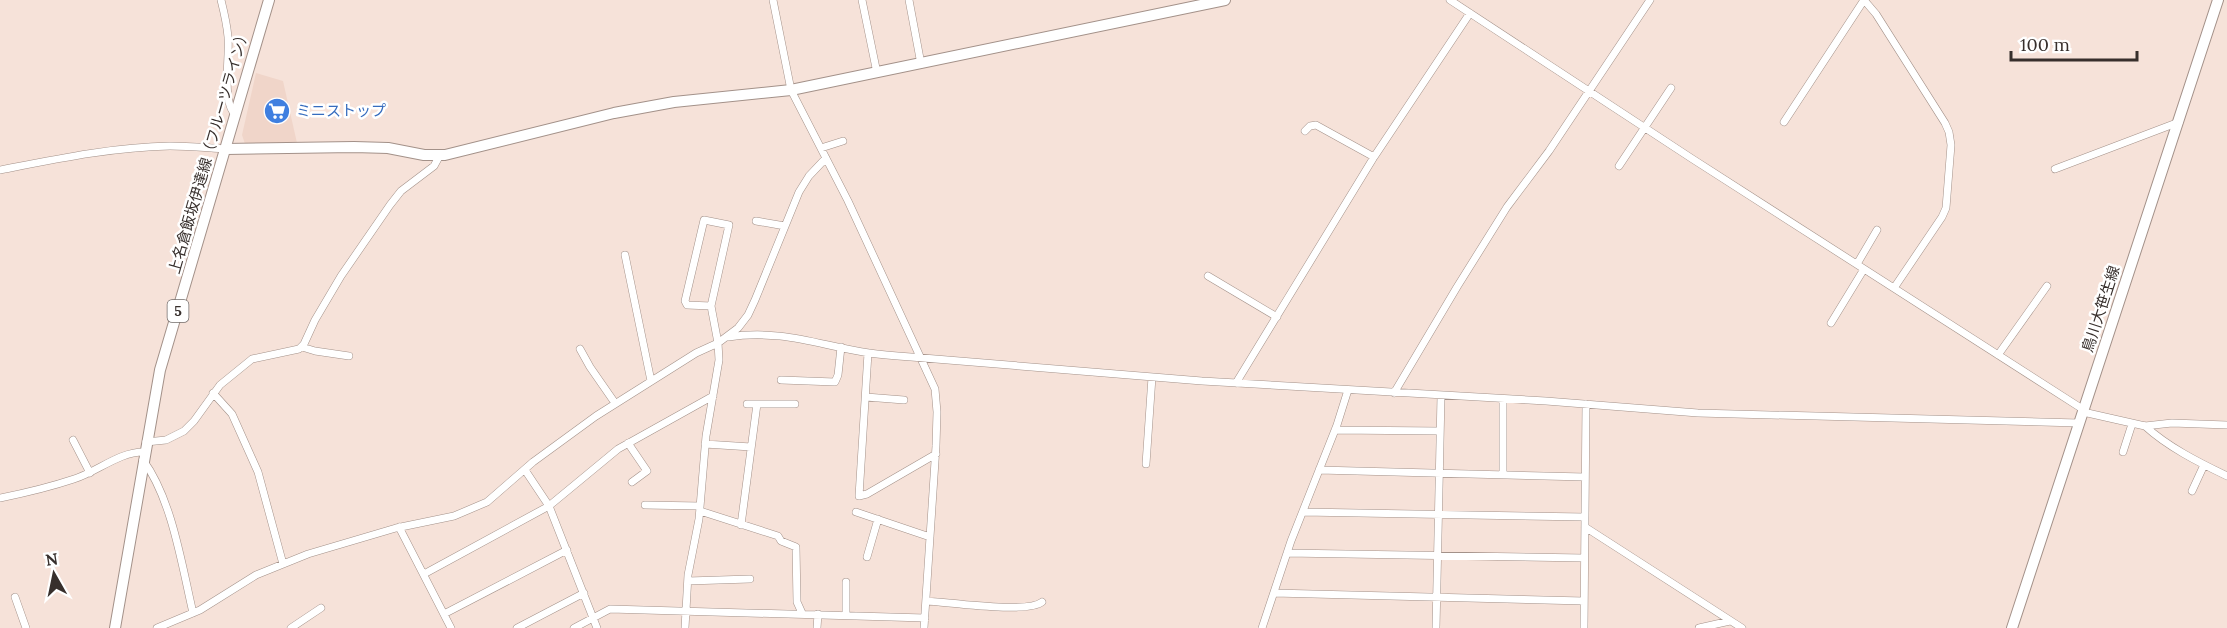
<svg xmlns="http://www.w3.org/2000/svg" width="2227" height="628" viewBox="0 0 2227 628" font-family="Lora,'Noto Sans JP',serif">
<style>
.built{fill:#f0d5c9}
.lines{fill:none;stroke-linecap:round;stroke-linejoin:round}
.street-casing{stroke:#a39189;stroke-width:8}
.secondary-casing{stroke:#a39189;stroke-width:12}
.primary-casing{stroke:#a39189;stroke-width:12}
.street{stroke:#fff;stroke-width:7}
.secondary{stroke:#fff;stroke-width:10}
.primary{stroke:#fff;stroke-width:10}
.labels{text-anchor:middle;stroke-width:5;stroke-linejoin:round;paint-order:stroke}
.shield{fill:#fff;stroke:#736d6b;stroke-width:1.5}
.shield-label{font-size:14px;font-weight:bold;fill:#372f2c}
.shop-label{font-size:15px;fill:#366cbe;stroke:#fff;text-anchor:start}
.street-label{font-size:15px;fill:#372f2c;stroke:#fff}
</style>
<rect width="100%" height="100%" fill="#f6e2d9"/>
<path class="built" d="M256,73l27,8 14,62 -52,1 -3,-9z"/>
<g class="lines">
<g class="street-casing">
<path id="street" d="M221,0c3,12 6,25 7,37 2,18 -7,67 8,78
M773,0l18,90 57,111 87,188 2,23 -1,34 -12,182
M862,0l15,73
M909,0l12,64
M1450,0l241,158 393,252
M1864,0l12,14 69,109 4,9 2,13 -5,63 -4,9 -48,71
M1784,122l80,-122
M1305,131l5,-5 6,-1 58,32
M821,148l22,-7
M1619,166l52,-78
M2055,169l124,-47
M0,170c56,-11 113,-23 170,-24 19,0 38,2 56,3
M756,221l29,5
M625,255l26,126
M1857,264l20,-34
M1208,276l69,41
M1831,323l33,-54
M728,337c54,-8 90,8 141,16 14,2 28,3 42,4l291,24 344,20 152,12 381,10
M302,347l13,4 34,5
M580,349l10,18 25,36
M868,353l-9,143 8,-2 69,-40
M1998,355l49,-69
M781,380l54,2 3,-7 3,-28
M1236,383l138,-226 96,-144
M213,393l19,21 26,58 25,92
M1394,393l63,-106 50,-80 42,-56 101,-151
M866,397l38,3
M747,404h48
M2083,412l62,14 27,-3 55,2
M2145,426c23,21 53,36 82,50
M1335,430l105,1
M73,440l17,33
M146,442l20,-2 18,-9 10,-10 26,-36 32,-26 47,-10 5,-5 11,-24 26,-44 49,-71 11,-14 33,-25 6,-11
M628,443l19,28 -15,11
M705,444l46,3
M2123,452l9,-28
M143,460c29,39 39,106 50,153
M1146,464l6,-87
M525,470l24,36 48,122
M1319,470l266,7
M1503,474v-75
M2192,491l12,-26
M0,498c25,-5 50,-11 74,-19 23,-7 46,-28 71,-27
M645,505l55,1
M700,511l78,25 3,5 15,6 1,55 5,11
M856,512l74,25
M1303,512l282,5
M741,525l16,-121
M399,527l52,101
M1585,527l157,101
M1287,553l297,5
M867,557l11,-38
M424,574l125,-68 69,-57 95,-53
M688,581l62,-2
M846,582v33
M1274,593l310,8
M15,597l11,31
M926,601c22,1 101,13 116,1
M444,614l123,-64
M157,628l43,-18 56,-35 52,-21 88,-26 58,-12 33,-14 46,-40 63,-46 100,-63 22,-10 20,-15 10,-13 7,-15 44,-108 10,-16 17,-18
M291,628l30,-20
M517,628l67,-35
M574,628l36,-19 315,9
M685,628l3,-53 11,-56 7,-83 13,-76 -1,-17 -7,-37 18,-81 -25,-5 -19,81 2,4 24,1
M817,628l1,-14
M1262,628l29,-87 46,-116 11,-35
M1436,628l5,-232
M1584,628l2,-224
M1699,628l31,-7"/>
</g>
<g class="secondary-casing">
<path id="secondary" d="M226,149l128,-2 34,1 36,7h21l169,-42 60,-11 117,-12 434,-90
M2012,628l206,-628"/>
</g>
<g class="primary-casing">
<path id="primary" d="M115,628l45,-258 109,-370"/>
</g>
<use href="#street" class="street"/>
<use href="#secondary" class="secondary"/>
<use href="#primary" class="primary"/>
</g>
<defs>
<g id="supermarket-disc" transform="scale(1.35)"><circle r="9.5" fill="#3f7fe0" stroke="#fff"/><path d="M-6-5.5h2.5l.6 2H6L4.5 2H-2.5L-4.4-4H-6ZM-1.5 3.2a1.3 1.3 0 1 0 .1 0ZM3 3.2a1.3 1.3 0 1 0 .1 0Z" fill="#fff"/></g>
</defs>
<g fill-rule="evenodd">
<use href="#supermarket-disc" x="277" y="111"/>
</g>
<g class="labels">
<rect class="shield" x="167.5" y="300" width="21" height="22" rx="4.5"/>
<g class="shield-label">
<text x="178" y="316">5</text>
</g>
<g class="shop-label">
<text x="296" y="116">ミニストップ</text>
</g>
<g class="street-label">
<text transform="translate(209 151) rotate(-74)" y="5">上名倉飯坂伊達線（フルーツライン）</text>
<text transform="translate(2101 309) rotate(-72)" y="5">鳥川大笹生線</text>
</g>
</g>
<g transform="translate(54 574) rotate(351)" stroke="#ffffff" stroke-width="4.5" paint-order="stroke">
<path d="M0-4.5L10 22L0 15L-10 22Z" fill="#372f2c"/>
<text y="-9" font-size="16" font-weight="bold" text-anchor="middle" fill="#372f2c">N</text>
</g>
<path d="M2011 51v9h126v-9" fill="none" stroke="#372f2c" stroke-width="3"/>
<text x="2020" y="51" font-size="18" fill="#372f2c" stroke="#ffffff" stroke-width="4.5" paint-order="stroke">100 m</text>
</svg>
